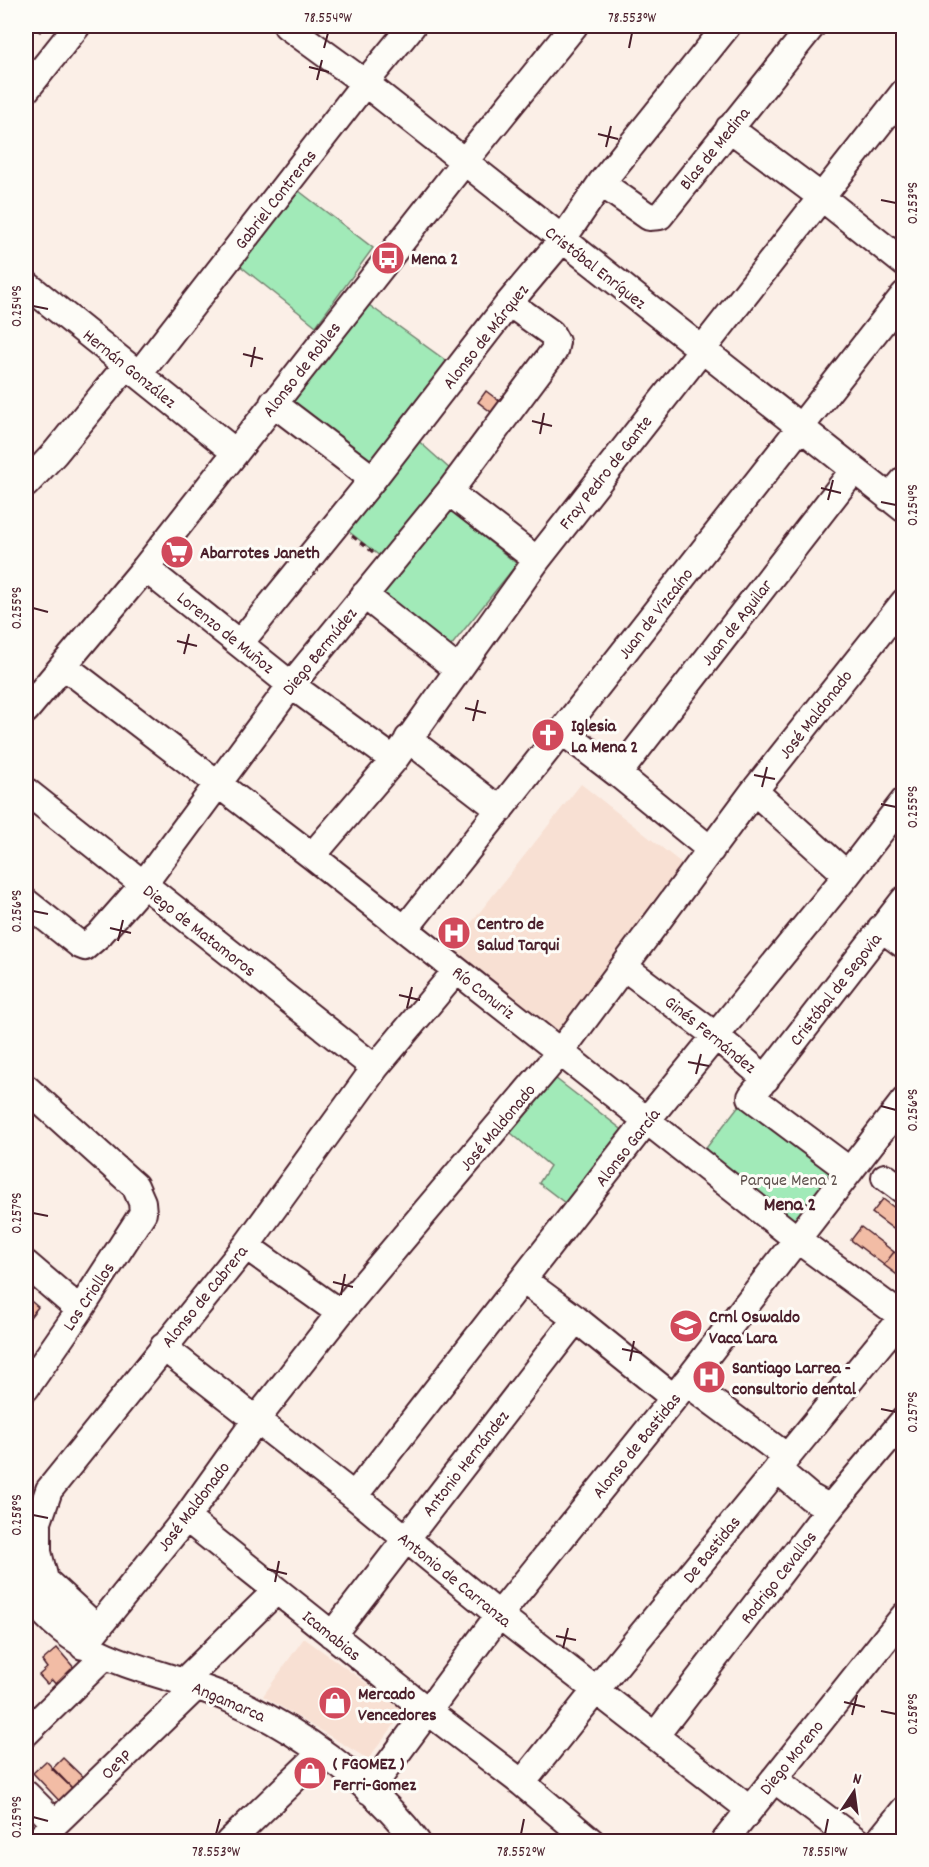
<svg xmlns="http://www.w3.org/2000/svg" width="929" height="1867" viewBox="0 0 929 1867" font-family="Dekko,sans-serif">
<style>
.built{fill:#f8e0d3}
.green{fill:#a1eab8;stroke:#768472;stroke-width:1.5}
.building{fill:#f2bca5;stroke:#4a1f2b;stroke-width:1.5}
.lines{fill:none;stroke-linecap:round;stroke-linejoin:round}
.minor-casing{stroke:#4a1f2b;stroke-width:30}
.path{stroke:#4a1f2b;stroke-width:3;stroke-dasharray:6 4.5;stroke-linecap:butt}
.minor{stroke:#fdfcf7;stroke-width:26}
.ticks{fill:none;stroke:#4a1f2b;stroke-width:2}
.labels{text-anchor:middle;stroke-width:6;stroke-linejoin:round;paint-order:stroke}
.street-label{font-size:18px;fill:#4a1f2b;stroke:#fdfcf7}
.poi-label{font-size:18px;font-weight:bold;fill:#4a1f2b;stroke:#fdfcf7;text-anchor:start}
.park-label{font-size:18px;fill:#60524e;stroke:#fdfcf7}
.neighbourhood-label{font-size:20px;font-weight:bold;fill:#4a1f2b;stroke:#fdfcf7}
.neatline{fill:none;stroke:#4a1f2b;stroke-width:2}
.ticks-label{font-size:15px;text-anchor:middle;fill:#4a1f2b}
</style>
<rect width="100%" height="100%" fill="#fbefe7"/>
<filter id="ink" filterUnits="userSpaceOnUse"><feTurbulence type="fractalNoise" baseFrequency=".0167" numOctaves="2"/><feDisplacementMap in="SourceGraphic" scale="12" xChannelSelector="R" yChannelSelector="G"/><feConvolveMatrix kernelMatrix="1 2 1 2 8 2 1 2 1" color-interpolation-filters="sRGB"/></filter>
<g filter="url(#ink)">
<path class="built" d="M581,784l108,85 -132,166 -108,-84z
M304,1638l101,73 -37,48 -105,-63z"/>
<path class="green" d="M299,191l74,57 -57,78 -77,-61z
M369,305l80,58 -76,103 -85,-60z
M414,437l37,33 -70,87 -38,-30z
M450,510l67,54 -70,87 -67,-54z
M551,1075l74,57 -56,74 -30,-23 11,-17 -45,-38z
M743,1100l98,73 -44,57 -97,-74z"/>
<path class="building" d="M31,26h14l-5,6z
M486,391l17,13 -8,11 -17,-13z
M883,1199l21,16v22l-32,-24z
M861,1227l33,25 -10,13 -33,-25z
M894,1252l10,7v21l-20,-15z
M26,1297l12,10 -12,15z
M57,1648l19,22 -19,16 -5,-6 -5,4 -8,-9 8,-7 -5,-7z
M26,1700l13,13 -13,4z
M63,1758l26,25 -11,11 -26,-25z
M46,1761l32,33 -12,14 -33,-35z"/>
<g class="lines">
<g class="minor-casing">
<path id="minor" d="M287,26l78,57 539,426
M26,90l51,-64
M729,128l91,68 84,67
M601,183l48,34 11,-1 152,-190
M26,284l209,168
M139,374l226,-291 47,-57
M273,403l100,76
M26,484l29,-31 72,-88
M449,492l88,68
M889,498l15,-18
M145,568l146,117 103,75
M364,595l93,74
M240,643l133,-164 136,-176 53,-63 39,-57 126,-157
M64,666l248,190 486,384 106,78
M26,710l119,-142 319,-406 110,-136
M562,731l56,43 93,76
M408,739l92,71
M618,774l236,-304
M26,791l349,277
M754,791l93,84
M312,856l82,-96 143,-200 367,-468
M26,902l54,43 5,2 14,-12 44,-50 148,-200 158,-193 105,-141 2,-9 -5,-9 -42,-30
M881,928l23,17
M405,929l157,-198 342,-436
M624,967l92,69 50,43
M26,1088l109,98 7,16 1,11 -63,97 -54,78
M850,1171l-99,-74 153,-197
M885,1177l19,14
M246,1246l94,67
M26,1264l54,46
M523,1280l53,39 98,79
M163,1347l191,149 145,119 250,194
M686,1382l101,75
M777,1469l33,28 20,11
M354,1496l293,-376 200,-245 57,-74
M186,1518l243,194 93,71 70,59
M26,1590c50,76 128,76 204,109 66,29 143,84 187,143
M97,1628l-52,-48 -7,-28v-30l11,-32 197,-244 129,-178 81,-97
M332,1635l244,-316
M83,1646l103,-128 70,-98 84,-107 221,-262 193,-260 150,-189
M183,1682l93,-91
M26,1733l78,-76
M655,1736l175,-228 74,-88
M774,1779l84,63
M522,1783l74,-93 306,-373
M369,1791l130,-176 175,-217 230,-297
M26,1794l29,29
M36,1842l161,-156
M229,1842l93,-90
M724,1842l180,-226
M878,1842l26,-32"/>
</g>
<path class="path" d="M352,536l21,16"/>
<use href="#minor" class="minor"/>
</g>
</g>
<path class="ticks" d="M324,48l4,-15M629,48l3,-15M309,67l20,5M317,80l5,-20M598,134l20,5M606,147l5,-21M881,200l15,3M33,306l15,3M243,354l20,5M251,367l4,-20M532,421l20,5M540,434l4,-21M821,488l20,5M828,500l5,-20M881,502l15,3M33,608l15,4M177,641l20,5M184,654l5,-20M465,708l21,5M473,721l5,-21M754,775l21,4M762,787l5,-20M881,804l15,3M33,911l15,3M110,928l21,5M118,941l5,-21M399,995l21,5M407,1008l5,-21M688,1062l21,4M696,1074l5,-20M881,1106l15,4M33,1213l15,3M333,1282l20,5M341,1295l4,-21M622,1349l20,4M630,1361l4,-20M881,1409l15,3M33,1515l15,3M267,1569l20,5M275,1582l4,-21M556,1636l20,4M563,1648l5,-20M844,1702l21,5M881,1711l15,3M852,1715l5,-20M33,1817l15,4M216,1834l4,-15M521,1834l3,-15M825,1834l3,-15"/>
<defs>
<g id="bus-disc" transform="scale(1.725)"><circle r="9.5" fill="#d1495b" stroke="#fdfcf7"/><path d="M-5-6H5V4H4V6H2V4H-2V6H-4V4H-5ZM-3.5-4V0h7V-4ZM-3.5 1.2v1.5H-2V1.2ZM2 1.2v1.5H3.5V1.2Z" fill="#fff"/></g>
<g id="supermarket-disc" transform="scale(1.725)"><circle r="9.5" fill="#d1495b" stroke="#fdfcf7"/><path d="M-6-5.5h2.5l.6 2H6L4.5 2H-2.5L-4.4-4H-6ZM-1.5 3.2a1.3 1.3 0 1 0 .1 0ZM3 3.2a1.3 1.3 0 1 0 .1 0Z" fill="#fff"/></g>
<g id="church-disc" transform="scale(1.725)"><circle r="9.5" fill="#d1495b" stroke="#fdfcf7"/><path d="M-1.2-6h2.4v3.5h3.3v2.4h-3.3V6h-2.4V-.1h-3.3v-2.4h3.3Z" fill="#fff"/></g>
<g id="hospital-disc" transform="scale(1.725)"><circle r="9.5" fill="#d1495b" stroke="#fdfcf7"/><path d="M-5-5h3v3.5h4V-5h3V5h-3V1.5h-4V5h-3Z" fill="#fff"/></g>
<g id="school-disc" transform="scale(1.725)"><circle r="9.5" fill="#d1495b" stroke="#fdfcf7"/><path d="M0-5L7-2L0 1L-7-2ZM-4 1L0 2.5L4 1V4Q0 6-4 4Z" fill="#fff"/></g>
<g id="shop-disc" transform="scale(1.725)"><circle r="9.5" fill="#d1495b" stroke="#fdfcf7"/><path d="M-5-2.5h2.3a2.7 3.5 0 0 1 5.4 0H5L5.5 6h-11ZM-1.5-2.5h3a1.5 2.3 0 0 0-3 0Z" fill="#fff"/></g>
</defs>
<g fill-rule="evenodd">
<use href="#bus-disc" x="388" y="258"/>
<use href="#supermarket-disc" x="177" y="552"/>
<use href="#church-disc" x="548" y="735"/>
<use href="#hospital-disc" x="454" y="933"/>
<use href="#school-disc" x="686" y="1326"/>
<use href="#hospital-disc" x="709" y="1377"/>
<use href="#shop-disc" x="335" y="1703"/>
<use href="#shop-disc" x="310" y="1773"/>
</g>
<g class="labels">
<g class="street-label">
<text transform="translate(714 148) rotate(-51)" y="6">Blas de Medina</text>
<text transform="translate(275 199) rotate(-52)" y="6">Gabriel Contreras</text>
<text transform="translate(596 267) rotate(38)" y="6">Cristóbal Enríquez</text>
<text transform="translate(485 336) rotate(-52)" y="6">Alonso de Márquez</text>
<text transform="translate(130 368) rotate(39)" y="6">Hernán González</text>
<text transform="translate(301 369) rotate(-52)" y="6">Alonso de Robles</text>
<text transform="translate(605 472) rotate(-52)" y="6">Fray Pedro de Gante</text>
<text transform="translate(655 613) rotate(-52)" y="6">Juan de Vizcaíno</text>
<text transform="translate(736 622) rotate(-52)" y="6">Juan de Aguilar</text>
<text transform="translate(226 632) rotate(39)" y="6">Lorenzo de Muñoz</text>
<text transform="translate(319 651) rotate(-51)" y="6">Diego Bermúdez</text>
<text transform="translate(815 714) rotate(-52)" y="6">José Maldonado</text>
<text transform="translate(200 930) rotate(38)" y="6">Diego de Matamoros</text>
<text transform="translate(835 989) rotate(-52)" y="6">Cristóbal de Segovia</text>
<text transform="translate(484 992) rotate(38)" y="6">Río Conuriz</text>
<text transform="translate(711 1034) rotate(39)" y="6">Ginés Fernández</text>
<text transform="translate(497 1127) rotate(-50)" y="6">José Maldonado</text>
<text transform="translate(627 1147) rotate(-52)" y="6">Alonso García</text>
<text transform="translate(88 1296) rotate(-56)" y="6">Los Criollos</text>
<text transform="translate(204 1296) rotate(-51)" y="6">Alonso de Cabrera</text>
<text transform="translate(636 1445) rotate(-51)" y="6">Alonso de Bastidas</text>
<text transform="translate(465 1463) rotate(-52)" y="6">Antonio Hernández</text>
<text transform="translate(193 1506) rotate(-53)" y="6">José Maldonado</text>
<text transform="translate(711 1549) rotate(-51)" y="6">De Bastidas</text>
<text transform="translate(778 1577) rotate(-52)" y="6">Rodrigo Cevallos</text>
<text transform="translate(455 1579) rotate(39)" y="6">Antonio de Carranza</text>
<text transform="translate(332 1635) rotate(39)" y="6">Icamabias</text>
<text transform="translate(229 1701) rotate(23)" y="6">Angamarca</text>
<text transform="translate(791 1757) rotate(-51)" y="6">Diego Moreno</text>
<text transform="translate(116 1764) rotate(-44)" y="6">Oe9P</text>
</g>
<g class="poi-label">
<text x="411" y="264">Mena 2</text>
<text x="200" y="558">Abarrotes Janeth</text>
<text x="571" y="731">Iglesia<tspan x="571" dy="21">La Mena 2</tspan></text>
<text x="477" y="929">Centro de<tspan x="477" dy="21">Salud Tarqui</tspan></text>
<text x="709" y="1322">Crnl Oswaldo<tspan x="709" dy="21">Vaca Lara</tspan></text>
<text x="732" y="1373">Santiago Larrea -<tspan x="732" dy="21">consultorio dental</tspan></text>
<text x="358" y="1699">Mercado<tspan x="358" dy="21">Vencedores</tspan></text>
<text x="333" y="1769">( FGOMEZ )<tspan x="333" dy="21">Ferri-Gomez</tspan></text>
</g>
<g class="park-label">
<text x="789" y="1185">Parque Mena 2</text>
</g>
<g class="neighbourhood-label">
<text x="790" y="1210">Mena 2</text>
</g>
</g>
<rect width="929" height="1867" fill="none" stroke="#fdfcf7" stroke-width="66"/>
<g transform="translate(854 1792) rotate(13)" stroke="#fdfcf7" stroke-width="4.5" paint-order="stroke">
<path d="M0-4.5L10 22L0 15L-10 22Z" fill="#4a1f2b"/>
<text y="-9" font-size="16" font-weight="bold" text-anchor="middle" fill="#4a1f2b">N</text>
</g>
<rect x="33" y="33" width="863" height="1801" class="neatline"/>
<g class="ticks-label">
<text x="328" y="22">78.554°W</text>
<text x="632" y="22">78.553°W</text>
<text transform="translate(912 203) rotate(-90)" y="5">0.253°S</text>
<text transform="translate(16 306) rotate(-90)" y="5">0.254°S</text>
<text transform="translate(912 505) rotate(-90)" y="5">0.254°S</text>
<text transform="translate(16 608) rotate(-90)" y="5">0.255°S</text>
<text transform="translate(912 807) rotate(-90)" y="5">0.255°S</text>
<text transform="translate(16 911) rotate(-90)" y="5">0.256°S</text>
<text transform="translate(912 1110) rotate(-90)" y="5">0.256°S</text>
<text transform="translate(16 1213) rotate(-90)" y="5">0.257°S</text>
<text transform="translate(912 1412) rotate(-90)" y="5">0.257°S</text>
<text transform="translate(16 1515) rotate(-90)" y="5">0.258°S</text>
<text transform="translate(912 1714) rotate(-90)" y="5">0.258°S</text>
<text transform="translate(16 1817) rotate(-90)" y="5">0.259°S</text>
<text x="216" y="1856">78.553°W</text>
<text x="521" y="1856">78.552°W</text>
<text x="825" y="1856">78.551°W</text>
</g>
</svg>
